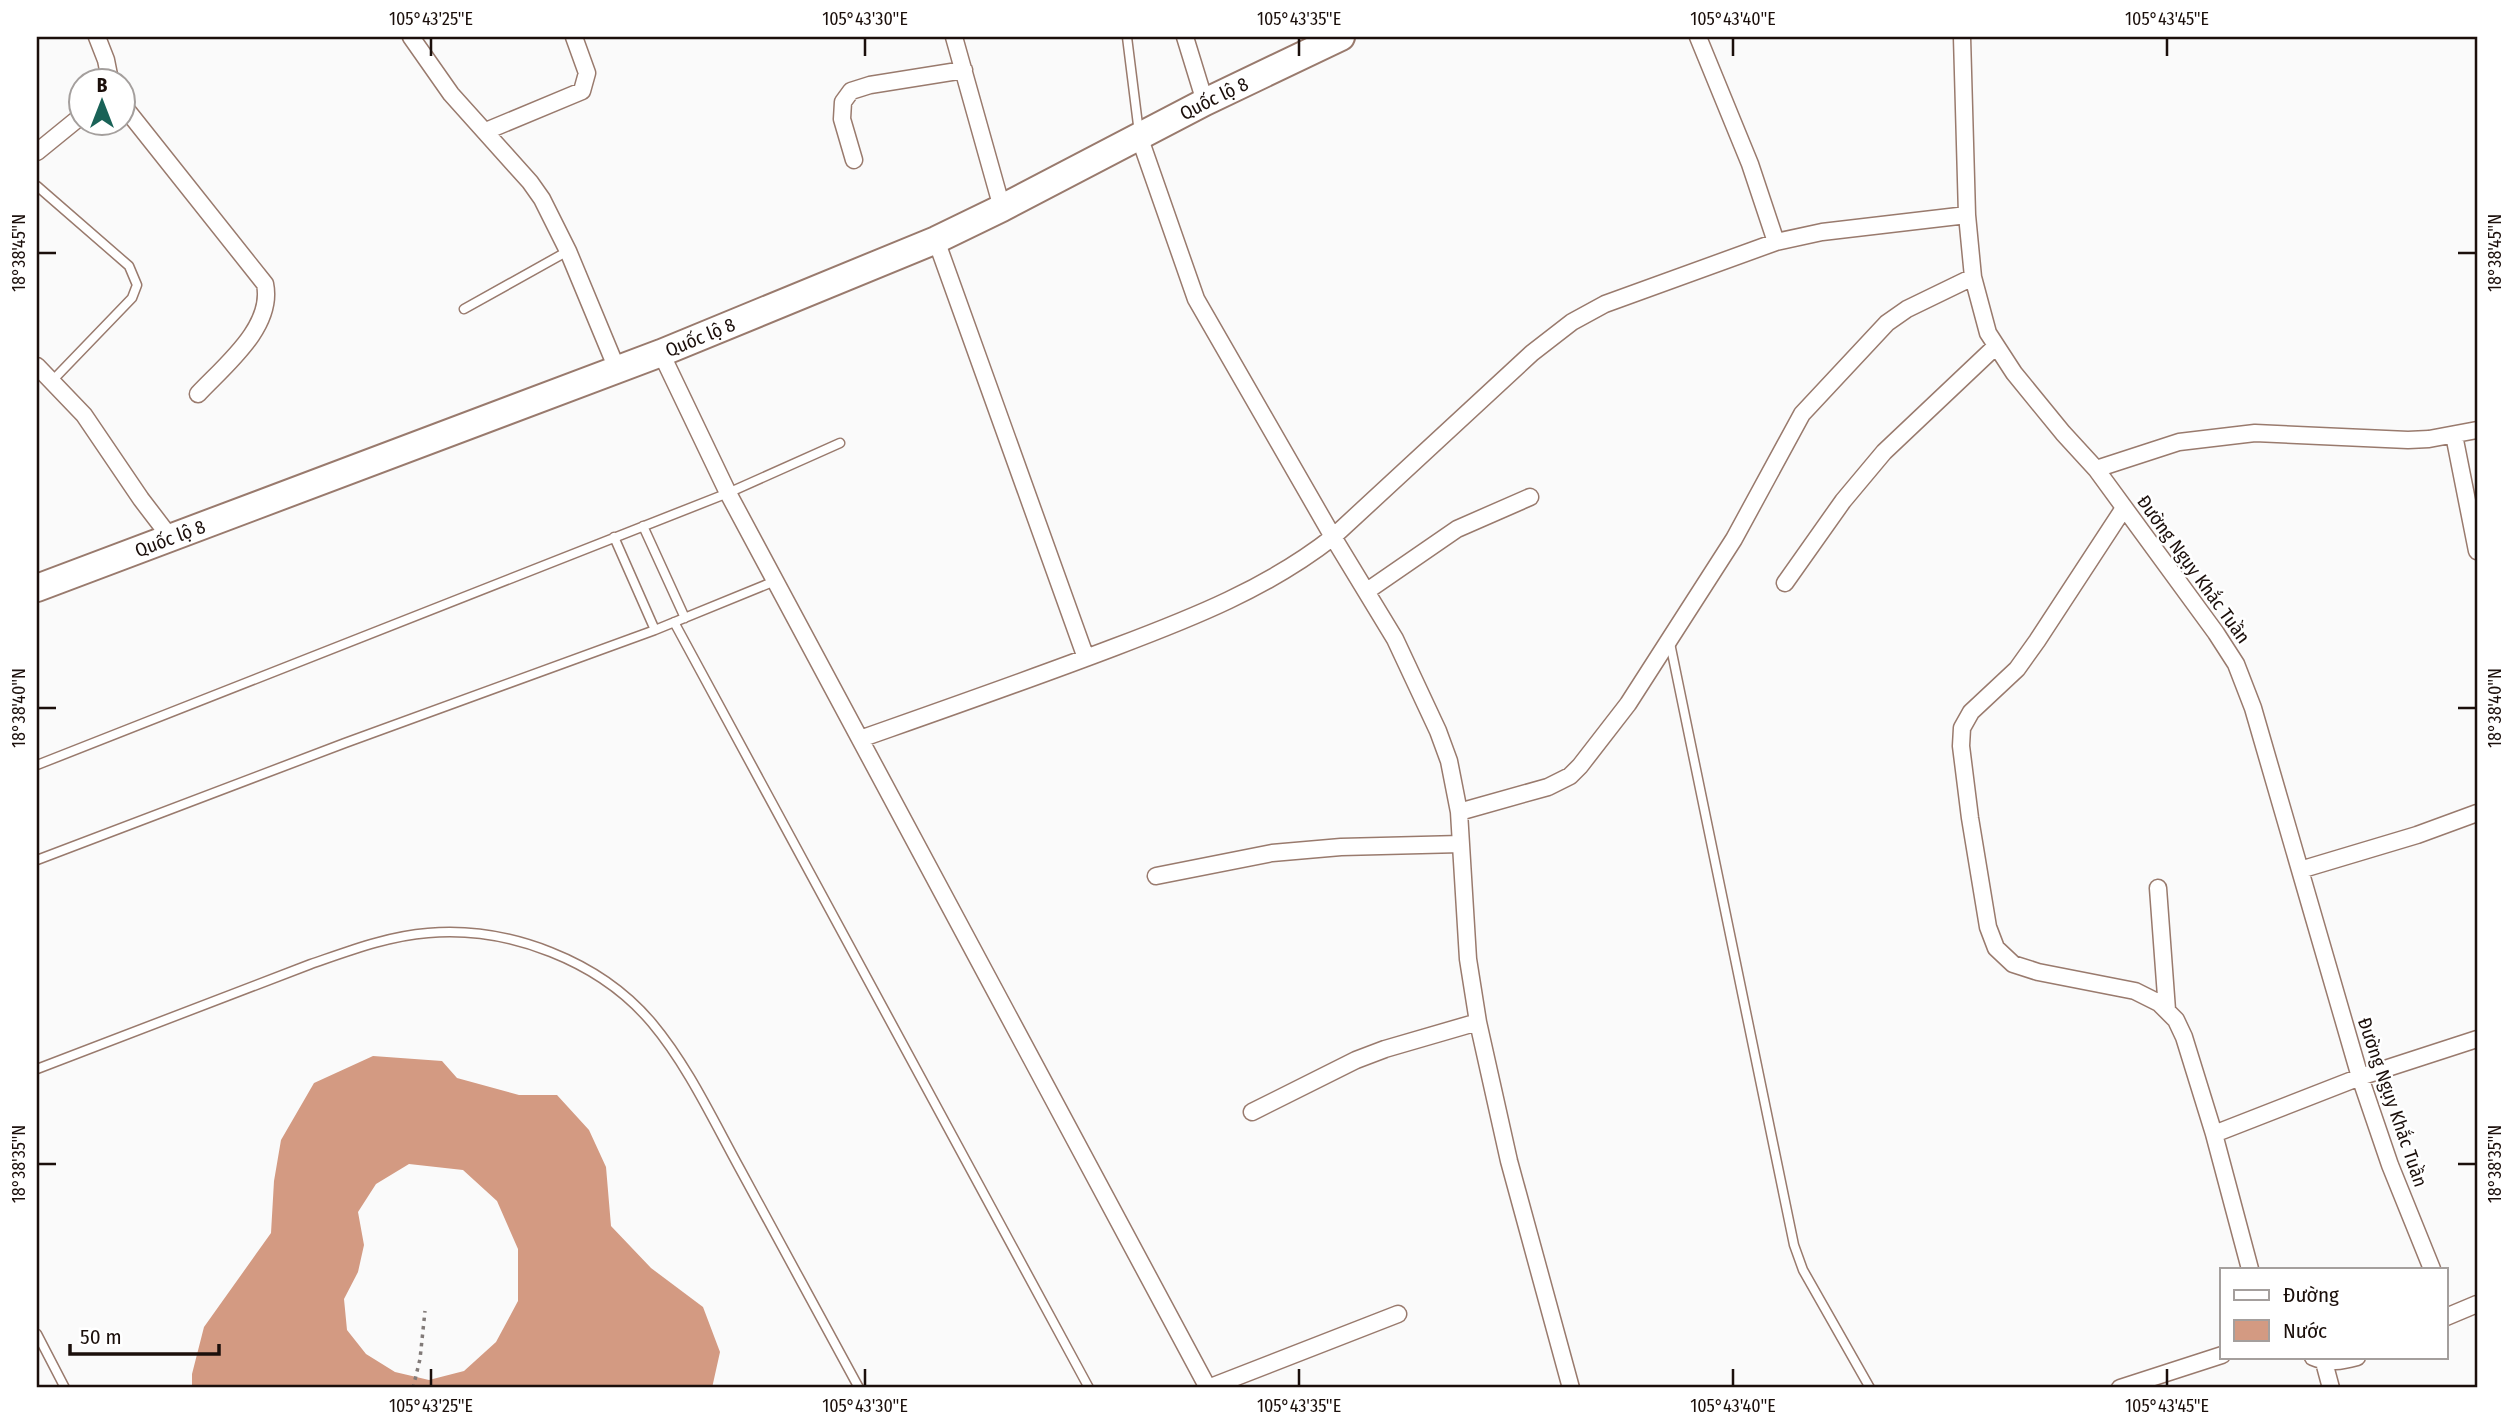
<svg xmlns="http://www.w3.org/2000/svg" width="2514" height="1425" viewBox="0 0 2514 1425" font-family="'Fira Sans Condensed',sans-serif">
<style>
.water{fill:#d39a82;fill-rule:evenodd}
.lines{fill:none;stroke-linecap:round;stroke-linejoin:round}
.service-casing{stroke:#997a6d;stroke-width:11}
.minor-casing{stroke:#997a6d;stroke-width:19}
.trunk-casing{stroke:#997a6d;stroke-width:30}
.path{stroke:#817a78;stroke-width:3.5;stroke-dasharray:3.5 5;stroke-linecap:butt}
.service{stroke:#fff;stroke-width:8}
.minor{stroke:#fff;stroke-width:16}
.trunk{stroke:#fff;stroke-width:26}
.ticks{fill:none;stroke:#1b0f0b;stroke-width:2.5}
.labels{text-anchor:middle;stroke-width:5;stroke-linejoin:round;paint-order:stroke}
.street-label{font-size:19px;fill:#1b0f0b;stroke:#fff}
.neatline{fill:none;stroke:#1b0f0b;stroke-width:2.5}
.ticks-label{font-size:18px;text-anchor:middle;fill:#1b0f0b}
</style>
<rect width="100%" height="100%" fill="#fafafa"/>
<path class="water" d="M373,1056l69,5 15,17 62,17h38l32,35 17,37 5,59 40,42 52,39 17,45 -8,36h-520v-14l12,-47 67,-94 3,-52 7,-41 33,-57zM409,1164l54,6 34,31 21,48v52l-22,41 -32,29 -35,9 -34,-8 -29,-18 -19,-24 -3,-31 14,-27 6,-27 -6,-33 18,-28z"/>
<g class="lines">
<g class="service-casing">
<path id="service" d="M1127,37l12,96
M37,186l92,80 8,19 -5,13 -80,83
M464,309l104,-58
M643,526l42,92
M614,537l41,93
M674,622l415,766
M1670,643l124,602 9,25 67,118
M37,765l691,-272 112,-50
M37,860l308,-117 310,-113 120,-49
M37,1069l274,-105c38,-13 77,-28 117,-31 81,-7 172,28 224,90 36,43 61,97 88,146 40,73 79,146 119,219
M37,1334l28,54"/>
</g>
<g class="minor-casing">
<path id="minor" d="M97,37l9,23 4,20
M411,37l40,57 79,88 12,17 26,52 49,118
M954,37l48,171
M1185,37l20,65
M1698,37l52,127 26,78
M1962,37l5,178 6,62 15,56 26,40 49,60 33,36 120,164 20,31 17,44 107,369 30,88 42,104
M122,104l143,180c9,43 -41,82 -67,110
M486,131l96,-40 5,-18 -13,-36
M1139,136l57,163 137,238 62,102 43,92 11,30 10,51 9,147 10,63 31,139 62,227
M37,152l43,-35
M854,160l-12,-41 1,-17 8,-11 19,-6 94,-15
M936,240l150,418
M661,353l67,140 480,895
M37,366l47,49 57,84 29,38
M2454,435l23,116
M2096,469l83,-27 76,-9 153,7 21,-1 48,-9
M2124,508l-87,133 -20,28 -46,43 -9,16 -1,18 9,72 18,109 8,21 17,16 25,8 97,19 24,12 17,17 8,17 30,97 36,135
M1785,583l58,-82 41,-49 111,-105
M1367,591l90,-62 73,-32
M860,739c85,-30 171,-60 255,-92 77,-29 153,-59 218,-110l199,-184 40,-31 33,-18 171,-62 46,-10 145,-17
M1459,812l89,-25 22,-11 10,-10 48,-62 106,-165 68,-125 85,-91 20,-14 66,-32
M2300,870l117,-35 60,-22
M1156,876l116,-23 69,-6 120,-3
M2158,888l9,122
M1252,1112l104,-52 29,-11 93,-27
M2214,1134l146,-57 117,-38
M2446,1317l31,-13
M2313,1357c16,7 29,4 44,0
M2324,1362l7,26
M1208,1388l190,-74
M2120,1388l102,-33"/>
</g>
<g class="trunk-casing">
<g id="trunk">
<path id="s1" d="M37,588l624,-235 275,-113 66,-32 203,-106 136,-65"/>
</g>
</g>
<path class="path" d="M413,1388l7,-29 5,-48"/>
<use href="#service" class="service"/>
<use href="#minor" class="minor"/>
<use href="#trunk" class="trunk"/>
</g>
<path class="ticks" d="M431,38v18M865,38v18M1299,38v18M1733,38v18M2167,38v18M38,253h18M2458,253h18M38,708h18M2458,708h18M38,1164h18M2458,1164h18M431,1369v17M865,1369v17M1299,1369v17M1733,1369v17M2167,1369v17"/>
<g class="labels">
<g class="street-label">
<text dy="7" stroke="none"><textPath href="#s1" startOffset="1276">Quốc lộ 8</textPath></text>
<text dy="7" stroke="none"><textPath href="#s1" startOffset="709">Quốc lộ 8</textPath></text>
<text dy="7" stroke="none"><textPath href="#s1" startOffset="142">Quốc lộ 8</textPath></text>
<text transform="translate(2194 569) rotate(54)" y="7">Đường Ngụy Khắc Tuần</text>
<text transform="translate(2393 1102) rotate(71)" y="7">Đường Ngụy Khắc Tuần</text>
</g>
</g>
<rect width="2514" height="1425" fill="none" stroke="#ffffff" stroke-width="77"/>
<rect x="2220" y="1268" width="228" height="91" fill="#ffffff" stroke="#a49f9d" stroke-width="2"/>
<rect x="2234" y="1290" width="35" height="10" fill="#ffffff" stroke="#a49f9d" stroke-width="2"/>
<text x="2283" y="1302" font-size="21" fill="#1b0f0b">Đường</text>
<rect x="2234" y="1320" width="35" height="21" fill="#d39a82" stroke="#a49f9d" stroke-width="2"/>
<text x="2283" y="1338" font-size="21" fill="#1b0f0b">Nước</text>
<g transform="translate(102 102)"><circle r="33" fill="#ffffff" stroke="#a49f9d" stroke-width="2"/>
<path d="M0-5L12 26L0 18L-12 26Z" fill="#196257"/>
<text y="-10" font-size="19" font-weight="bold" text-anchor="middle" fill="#1b0f0b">B</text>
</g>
<path d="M70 1344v10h149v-10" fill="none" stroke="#1b0f0b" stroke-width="3.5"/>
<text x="80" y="1344" font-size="21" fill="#1b0f0b" stroke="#ffffff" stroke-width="5" paint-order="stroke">50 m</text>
<rect x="38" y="38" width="2438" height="1348" class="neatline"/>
<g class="ticks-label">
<text x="431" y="25">105°43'25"E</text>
<text x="865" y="25">105°43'30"E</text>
<text x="1299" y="25">105°43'35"E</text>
<text x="1733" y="25">105°43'40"E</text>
<text x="2167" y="25">105°43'45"E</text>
<text transform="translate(19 253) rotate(-90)" y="6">18°38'45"N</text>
<text transform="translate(2495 253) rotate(-90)" y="6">18°38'45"N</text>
<text transform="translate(19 708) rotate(-90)" y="6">18°38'40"N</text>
<text transform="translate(2495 708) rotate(-90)" y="6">18°38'40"N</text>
<text transform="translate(19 1164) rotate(-90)" y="6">18°38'35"N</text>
<text transform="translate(2495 1164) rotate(-90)" y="6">18°38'35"N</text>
<text x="431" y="1412">105°43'25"E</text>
<text x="865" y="1412">105°43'30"E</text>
<text x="1299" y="1412">105°43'35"E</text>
<text x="1733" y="1412">105°43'40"E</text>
<text x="2167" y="1412">105°43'45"E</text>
</g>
</svg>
